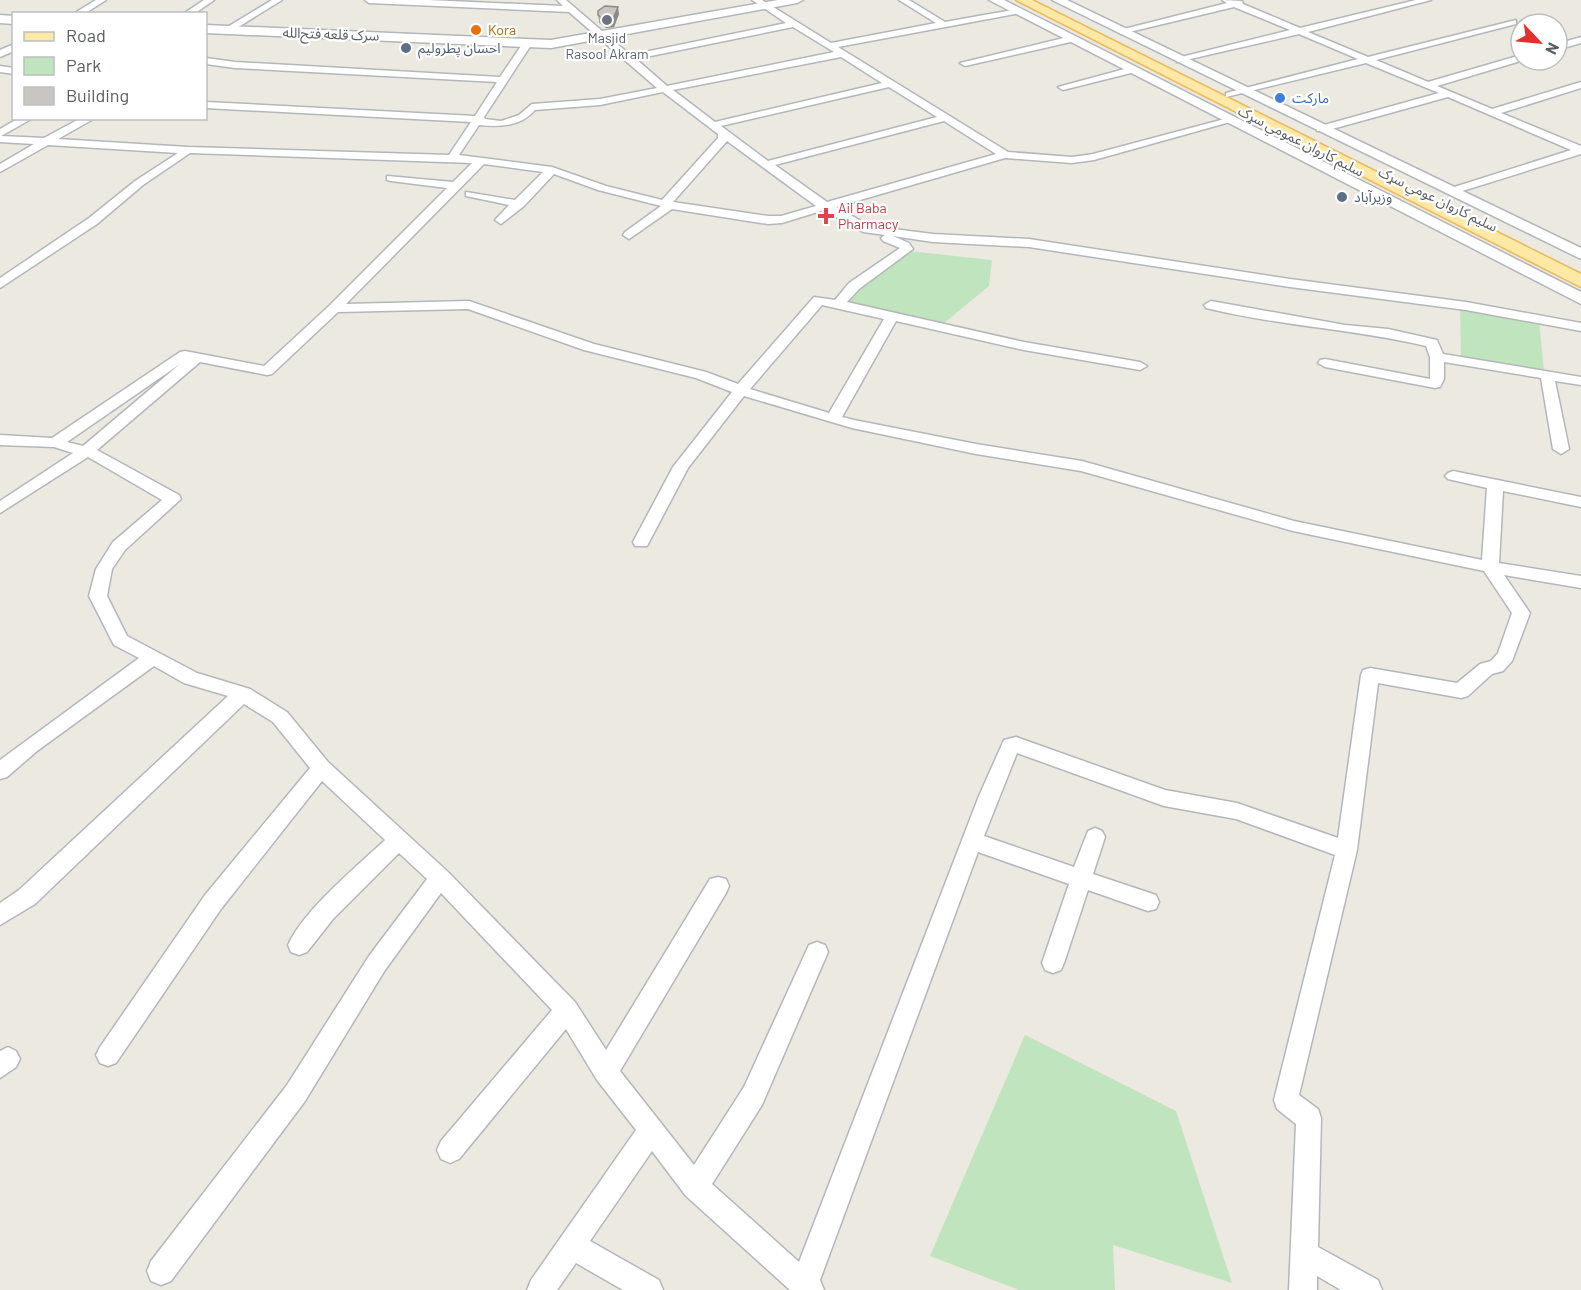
<svg xmlns="http://www.w3.org/2000/svg" width="1581" height="1290" viewBox="0 0 1581 1290" font-family="Barlow,'Noto Sans Arabic',sans-serif">
<style>
.green{fill:#c0e4bd}
.lines{fill:none;stroke-linecap:round;stroke-linejoin:round}
.street-casing{stroke:#b3b7bb;stroke-width:3}
.secondary-casing{stroke:#b2b6bb;stroke-width:3}
.primary-casing{stroke:#eeb858;stroke-width:3}
.street{fill:#fff;fill-rule:evenodd}
.secondary{fill:#fff;fill-rule:evenodd}
.primary{fill:#fde8a5;fill-rule:evenodd}
.wall{fill:#ada9a5}
.shaded-wall{fill:#8d8a86}
.building{fill:#c9c5c0;stroke:#8d8a86;stroke-width:1.5}
.worship-dot{fill:#6b7280;stroke:#fff;stroke-width:2}
.food-dot{fill:#e8710a;stroke:#fff;stroke-width:2}
.service-dot{fill:#5c6f8a;stroke:#fff;stroke-width:2}
.shop-dot{fill:#3f7fe0;stroke:#fff;stroke-width:2}
.health-dot{fill:#e0444e;stroke:#fff;stroke-width:2}
.labels{text-anchor:middle;stroke-width:4.5;stroke-linejoin:round;paint-order:stroke}
.far-food-label{font-size:14px;fill:#c56008;stroke:#fff;text-anchor:start}
.far-street-label{font-size:14px;fill:#595e61;stroke:#fff}
.far-worship-label{font-size:14px;fill:#5b616d;stroke:#fff}
.far-service-label{font-size:14px;fill:#4e5e75;stroke:#fff;text-anchor:start}
.far-shop-label{font-size:14px;fill:#366cbe;stroke:#fff;text-anchor:start}
.far-health-label{font-size:14px;fill:#be3a42;stroke:#fff;text-anchor:start}
</style>
<rect width="100%" height="100%" fill="#ece9e1"/>
<path class="green" d="M909,251l83,9 -3,26 -46,38 -98,-21 16,-16z
M1460,306l79,14 5,52 -83,-15z
M1025,1035l151,76 56,172 -119,-38 2,45h-96l-89,-34z"/>
<g class="lines">
<g class="street-casing">
<path id="street" d="M96,0h10l-22,14h-11z
M204,0h10l-20,14h-11z
M272,0h10l-50,31 -8,-2z
M365,0h63l135,6 -6,-6h9l64,55 156,-32 -34,-23h10l69,43 105,-20 -37,-23h10l36,22 73,-13 1,2 -4,3 -177,33 170,105 64,5 21,-3 139,-37 5,3 -143,40 -22,3 -67,-5 -169,49 34,19 63,8 96,5 261,40 176,23 115,21v8l-115,-21 -176,-23 -261,-40 -96,-5 -40,-6 16,7 4,6 -54,40 -12,13 177,40 116,20 7,4 -7,4 -116,-20 -128,-29 -54,96 12,3 122,24 106,17 212,60 188,39 5,-72 -39,-9 -3,-3 3,-3 5,-2 128,26v10l-78,-16 -4,72 82,13v12l-77,-13 26,38 -18,48 -9,10 -11,3 -24,22 -7,2 -83,-15 -21,167 -58,245 19,14 3,9 -3,129 60,33 4,10h-41l-24,-14v14h-28l7,-166 -19,-15 -3,-9 61,-245 -99,-36 -72,-13 -147,-53 -33,83 90,31 14,-36 7,-3 7,3 3,6 -12,37 63,21 3,7 -3,7 -8,2 -60,-21 -24,73 -3,7 -8,3 -8,-3 -3,-7 27,-79 -91,-32 -158,428 4,10h-34l-104,-94 -34,-45 -62,90 69,39 4,10h-40l-47,-27 -19,27h-30l4,-10 105,-150 -39,-50 -31,-51 -107,130 -9,4 -9,-4 -4,-9 4,-9 111,-131 -111,-117 -56,77 -80,131 -134,180 -10,4 -10,-4 -4,-10 4,-10 136,-176 82,-129 58,-77 -28,-26 -66,66 -26,33 -8,3 -8,-3 -3,-7c17,-36 67,-77 97,-105l-63,-59 -101,128 -105,154 -8,3 -8,-3 -4,-8 4,-8 105,-152 105,-127 -37,-46 -29,-18 -209,200 -35,21v-22l19,-13 209,-194 -44,-13 -30,-17 -117,85 -30,26 -7,2v-19l139,-102 -25,-13 -25,-49 7,-27 17,-27 49,-42 -74,-43 -88,56v-12l73,-48 -19,-6 -54,-2v-10l52,3 128,-86 5,-1 79,15 66,-61 117,-117 -56,-7 -4,-1v-4l66,6 19,-19 -282,-10 -47,32 -46,39 -97,64v-10l89,-60 46,-37 43,-28 -130,-8 -48,27v-8l34,-20 -34,-2v-13l19,-11h14l-32,18 43,2 37,-20h14l-37,21 130,8 261,8 22,-33 -265,-14v-6l269,14 22,-34 -262,-14 -29,-4v-6l29,4 265,15 25,-37h6l2,2 -49,75 1,2 16,2 18,-6 13,-11 68,-5 57,-11 -88,-76 -200,-9zM793,27l41,25 -167,34 -31,-27zM841,57l41,26 -167,39 -42,-32zM889,87l48,30 -169,44 -47,-35zM663,92l55,42v4l-56,62 -56,-14 -54,-19 -93,-12 20,-30c21,2 41,2 56,-15l65,-5zM944,121l52,33 -169,48 -52,-37zM727,141l89,65 -35,10h-13l-95,-14zM484,164l59,8 -28,28 -49,-8v4l43,9 -14,15 6,4 23,-18 30,-32 44,16 63,16 -36,26 -2,3 6,4 43,-30 96,15 14,-1 42,-13 39,22 22,3 -4,3 2,3 17,7 -51,35 -14,17 -21,-3 -76,87 -32,-12 -112,-28 -125,-43 -123,3zM822,305l62,14 -55,94 -79,-24zM468,309l116,41 112,28 36,14 -59,75 -40,75 2,4h12l41,-78 56,-72 108,32 124,26 105,17 212,60 191,40 28,42 -14,40 -7,8 -11,3 -23,19 -87,-15 -7,2 -2,5 -23,163 -101,-35 -72,-13 -149,-53 -12,3 -25,56 -180,466 -87,-78 50,-79 66,-153 -3,-7 -8,-3 -8,3 -65,142 -50,78 -74,-94 106,-178 3,-7 -3,-7 -8,-2 -8,2 -104,171 -31,-48 -127,-130 -120,-110 -41,-50 -37,-23 -53,-16 -70,-37 -20,-40 5,-27 13,-19 56,-51 -2,-4 -82,-45 103,-88 67,13 5,-1 66,-62zM180,364l-97,82 -16,-4z
M1222,0l20,1 1,3 57,24 116,-28h15l-123,32 60,25 148,-37v4l-140,36 52,22 93,-27v5h3l-87,26 55,23 89,-27v6l-80,25 80,33v8l-125,39h-8v-4l123,-39 -123,-53 -123,34h-8v-4l122,-34 -73,-30 -140,34v-4l132,-34 -59,-25 -122,28v-4l113,-28 -56,-23 -113,27 -5,-3 111,-28z
M1072,36l3,1v4l-110,25 -5,-3z
M1581,37v6l-24,7v-6z
M14,44v7l-14,6v-7z
M0,66l14,2v6l-14,-2z
M1132,67l3,1v4l-72,18 -5,-3z
M1211,301l134,24 43,4 49,11 6,14 138,23v8l-26,-4 14,68 -8,5 -8,-5 -12,-71 -97,-16v17l-4,8 -5,1 -110,-21 -7,-4 2,-3 5,-1 105,20v-22l-4,-11c-72,-17 -147,-20 -220,-38l-2,-3z
M8,1047l8,4 4,8 -4,8 -16,11v-27z"/>
</g>
<g class="secondary-casing">
<path id="secondary" d="M778,0h25l-6,3 -246,45 -345,-15v-8l345,15z
M989,0h15l577,292v12z
M1052,0h15l514,248v11z
M0,15l14,1v8l-14,-1z"/>
</g>
<g class="primary-casing">
<path id="primary" d="M1016,0h16l549,274v13z"/>
</g>
<use href="#street" class="street"/>
<use href="#secondary" class="secondary"/>
<use href="#primary" class="primary"/>
</g>
<path class="wall" d="M598,11l21,3 -5,13 -8,1 -7,-5z"/>
<path class="shaded-wall" d="M618,7l1,7 -5,13 -8,1 -1,-7z"/>
<path class="building" d="M605,6l13,1 -5,12 -8,2 -7,-6v-4z"/>
<circle class="worship-dot" cx="607" cy="20" r="6"/>
<circle class="food-dot" cx="476" cy="30" r="6"/>
<g class="service-dot">
<circle cx="406" cy="48" r="6"/>
<circle cx="1342" cy="197" r="6"/>
</g>
<circle class="shop-dot" cx="1280" cy="98" r="6"/>
<path class="health-dot" d="M823 207h6v6h6v6h-6v6h-6v-6h-6v-6h6z"/>
<g class="labels">
<g class="far-food-label">
<text x="488" y="35">Kora</text>
</g>
<g class="far-street-label">
<text transform="translate(331 34) rotate(2)" y="5">سرک قلعه فتح‌الله</text>
<text transform="translate(1301 141) rotate(27)" y="5">سلیم کاروان عمومي سړک</text>
<text transform="translate(1438 199) rotate(26)" y="5">سلیم کاروان عومي سړک</text>
</g>
<g class="far-worship-label">
<text x="607" y="43">Masjid<tspan x="607" dy="16">Rasool Akram</tspan></text>
</g>
<g class="far-service-label">
<text x="418" y="53">احسان پطرولیم</text>
<text x="1354" y="202">وزیرآباد</text>
</g>
<g class="far-shop-label">
<text x="1292" y="103">مارکت</text>
</g>
<g class="far-health-label">
<text x="838" y="213">Ail Baba<tspan x="838" dy="16">Pharmacy</tspan></text>
</g>
</g>
<rect x="12" y="12" width="195" height="108" fill="#ffffff" stroke="#bdbfc0" stroke-width="1.5"/>
<rect x="24" y="32" width="30" height="9" fill="#fde8a5" stroke="#bdbfc0" stroke-width="1.5"/>
<text x="66" y="42" font-size="18" fill="#595e61">Road</text>
<rect x="24" y="57" width="30" height="18" fill="#c0e4bd" stroke="#bdbfc0" stroke-width="1.5"/>
<text x="66" y="72" font-size="18" fill="#595e61">Park</text>
<rect x="24" y="87" width="30" height="18" fill="#c9c5c0" stroke="#bdbfc0" stroke-width="1.5"/>
<text x="66" y="102" font-size="18" fill="#595e61">Building</text>
<g transform="translate(1539 42) rotate(116)"><circle r="28" fill="#ffffff" stroke="#bdbfc0" stroke-width="1.5"/>
<path d="M0-4.5L10 22L0 15L-10 22Z" fill="#e52e2e"/>
<text y="-9" font-size="16" font-weight="bold" text-anchor="middle" fill="#595e61">N</text>
</g>
</svg>
